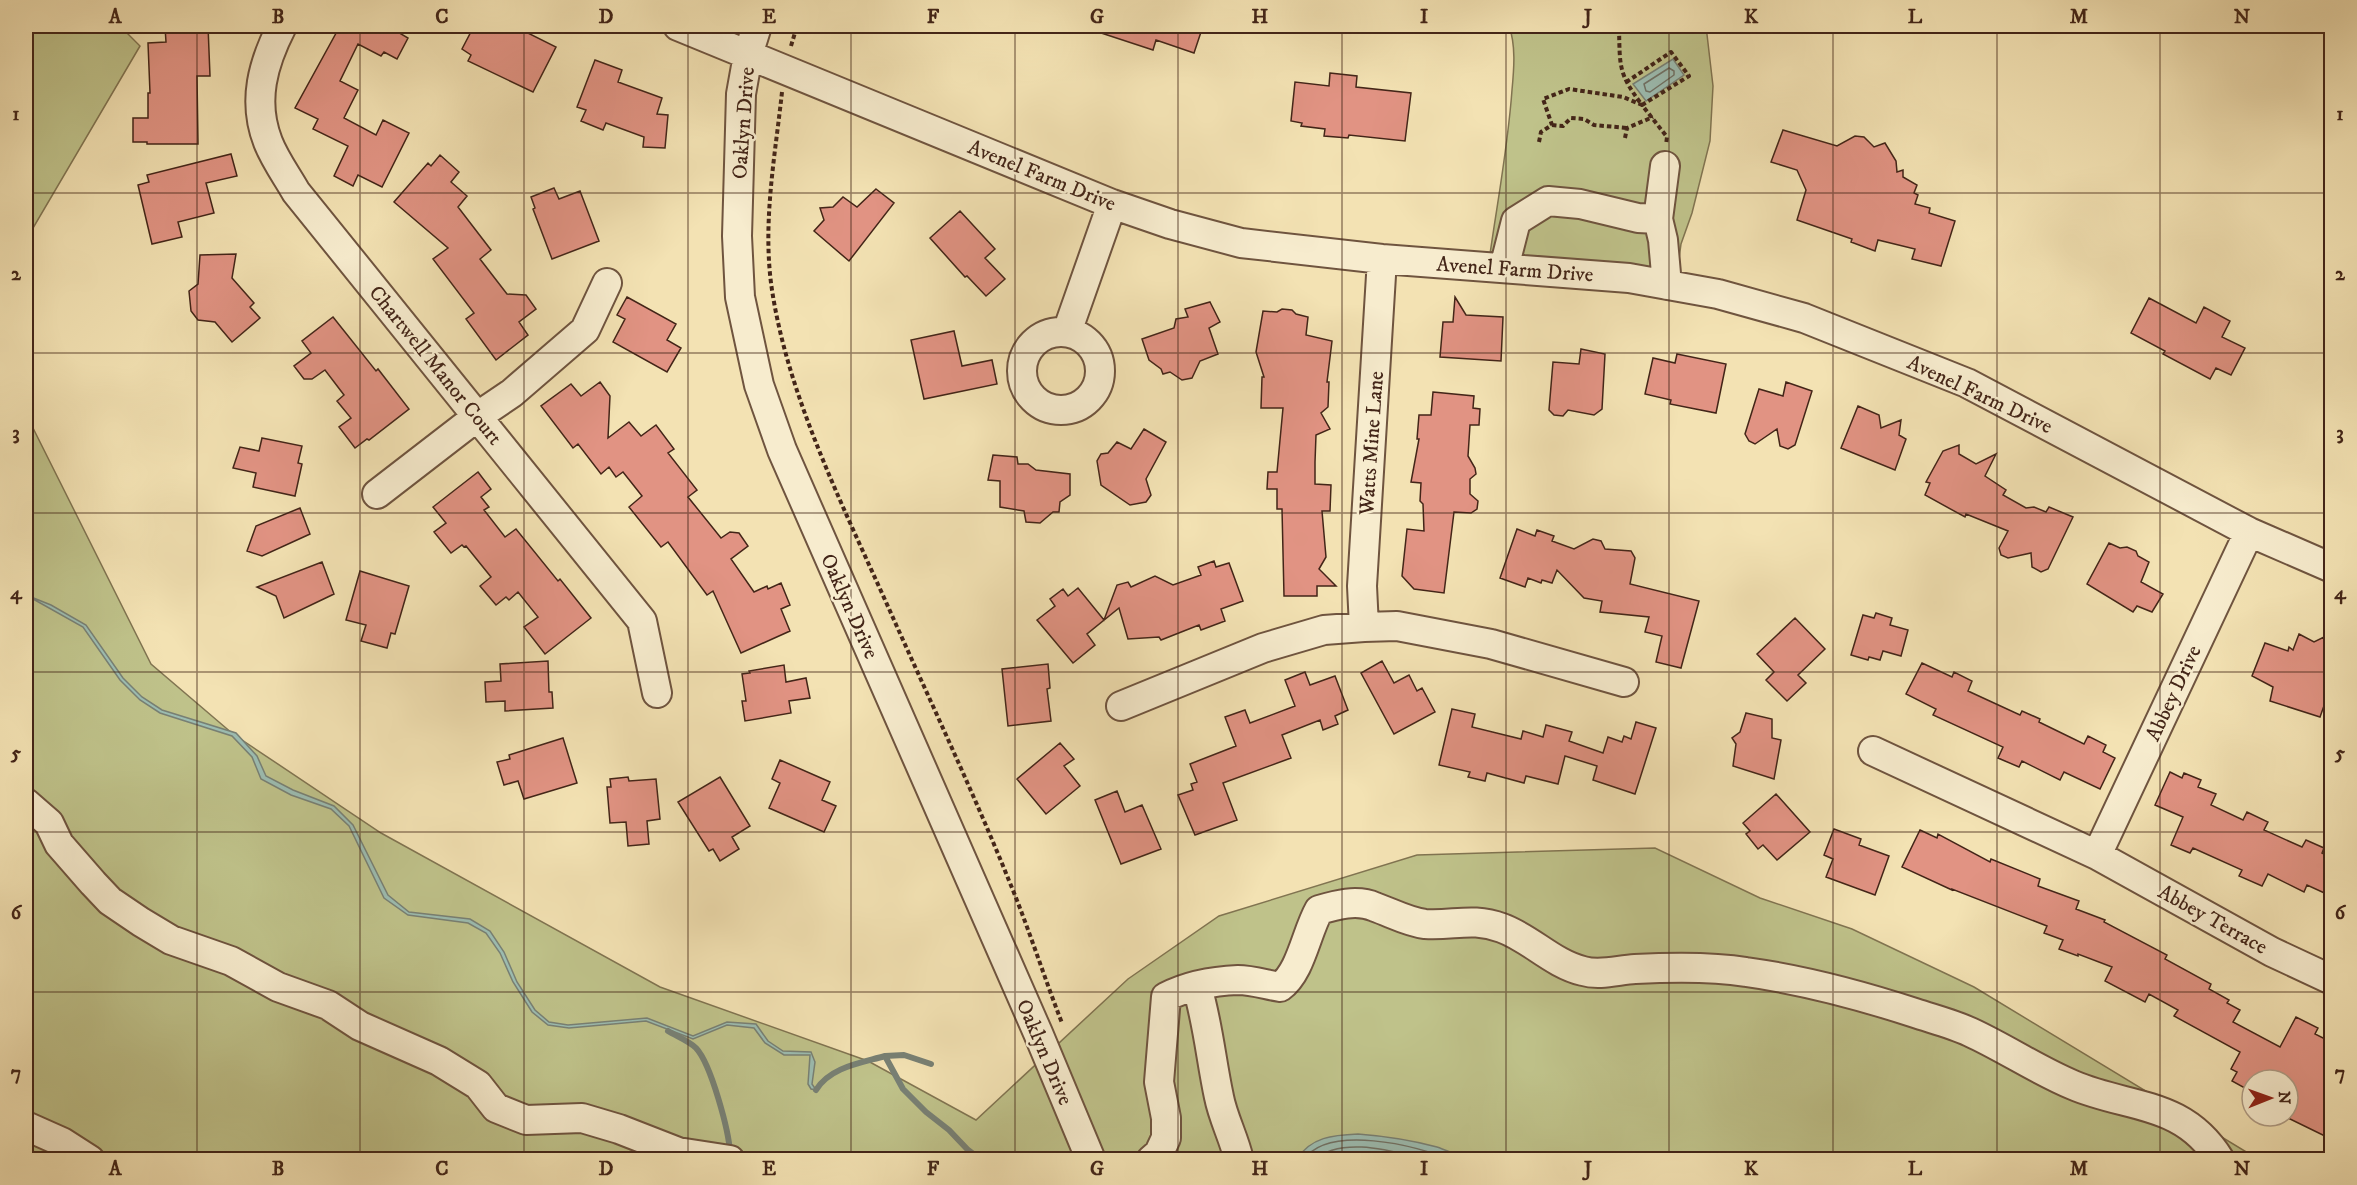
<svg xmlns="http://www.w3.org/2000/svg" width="2357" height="1185" viewBox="0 0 2357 1185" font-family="'IM FELL DW Pica',serif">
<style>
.green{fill:#bfc28a;stroke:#817451;stroke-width:1.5}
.water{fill:#9cbdb2;stroke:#788074;stroke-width:1.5}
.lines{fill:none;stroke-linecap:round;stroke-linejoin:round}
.shore{stroke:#707165;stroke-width:1.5}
.stream{stroke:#788074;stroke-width:6}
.building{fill:#e19383;stroke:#432518;stroke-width:1.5}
.minor-casing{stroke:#6f543f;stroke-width:32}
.path{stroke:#432518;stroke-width:4;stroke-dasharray:4.5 3;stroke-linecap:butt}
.minor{stroke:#f7ecce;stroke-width:28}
.grid{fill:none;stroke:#432518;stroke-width:1.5;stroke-opacity:0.55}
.labels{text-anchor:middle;stroke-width:5;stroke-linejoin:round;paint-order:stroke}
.street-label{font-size:21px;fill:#432518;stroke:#f7ecce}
.neatline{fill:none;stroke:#432518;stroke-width:2}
.grid-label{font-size:20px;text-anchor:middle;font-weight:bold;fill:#432518}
</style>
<rect width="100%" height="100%" fill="#f3e2b3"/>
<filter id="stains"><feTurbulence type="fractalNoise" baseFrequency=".00333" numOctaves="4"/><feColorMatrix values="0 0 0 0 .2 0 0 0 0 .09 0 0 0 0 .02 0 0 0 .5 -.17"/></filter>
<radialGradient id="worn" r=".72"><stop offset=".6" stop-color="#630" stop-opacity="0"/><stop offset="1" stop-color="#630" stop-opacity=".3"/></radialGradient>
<path class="green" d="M26,26h94l20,20 -114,194z
M1509,26h197l7,60 -3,55 -18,72 -11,31 -5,37 -187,-20c8,-57 19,-114 23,-171 2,-21 4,-45 -3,-64z
M26,383l6,43 119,238 82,70 148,99 279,154 208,74 108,59 152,-141 91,-63 198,-61 238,-7 105,50 92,31 122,58 284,172 -2232,1z"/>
<path class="water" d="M1673,59l11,16 -38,26 -13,-17z
M26,595l25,10 35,20 37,53 19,19 20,13 74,23 21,23 9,20 27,14 41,16 19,19 35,70 21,17 61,7 20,12 14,21 13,30 18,28 14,12 19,3 79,-7 46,18 34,-14 29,2 12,17 15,10 28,1 4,10 -3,22 4,6 -5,-1 -3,-5 2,-29h-26l-19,-12 -11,-15 -27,-3 -34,14 -47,-18 -77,7 -21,-3 -16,-13 -19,-30 -13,-29 -14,-20 -18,-10 -60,-8 -24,-17 -35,-72 -18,-17 -40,-14 -30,-16 -9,-22 -20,-21 -72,-23 -20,-13 -20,-20 -37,-53z
M1358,1134c26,2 53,6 79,13 12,4 23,10 35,12h-175c14,-22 36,-24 61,-25z"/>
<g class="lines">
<path class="shore" d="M1669,68l5,3v4l-24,17 -4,-1 -2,-7z
M1304,1160c23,-36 114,-15 146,0
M1313,1160c31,-25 81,-8 116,0"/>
<path class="stream" d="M668,1031c8,5 21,10 28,17 15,16 33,83 34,105
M885,1056l19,-1 27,9
M816,1090c14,-23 45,-27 69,-34l18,33 23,23 23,18 19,20 13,10"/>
</g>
<path class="building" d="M208,26l2,50h-13l1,68h-51v-2h-14v-24h15v-25h2l-2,-50 18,-1 -1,-15z
M340,26h58l-2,5 12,7 -11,21 -13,-7 -3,4 -23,-12 -18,37 18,9 -14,28 32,17 7,-15 26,13 -27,54 -24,-12 -5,11 -19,-10 14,-30 -35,-17 5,-10 -23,-11z
M474,26h40l42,21 -23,45 -65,-31 3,-6 -9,-6z
M1090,26h113l-9,27 -38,-13 -3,10 -64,-21z
M595,60l27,10 -4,12 44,16 -5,16 11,1 -3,33 -22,-1 1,-10 -38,-14 -3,7 -22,-9 5,-11 -9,-3z
M1330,73l27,3 -1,11 55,6 -6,48 -56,-6 -1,3 -24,-2 1,-7 -24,-3 1,-3 -11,-2 4,-39 34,4z
M1783,130l54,16 18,-10 9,1 10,10 11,-4 11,18 1,11 6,-2v7l14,8 -3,8 4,2 -3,9 15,4 -1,5 26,8 -14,45 -29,-7 3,-10 -37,-9 -3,11 -24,-9 1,-3 -55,-19 9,-30 -9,-20 -26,-8z
M231,154l6,22 -31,7 8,30 -36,9 4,15 -30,7 -14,-59 11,-3 -2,-7z
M440,155l19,17 -8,10 16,14 -9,11 33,43 -11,9 27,35 19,1 10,14 -17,13 9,13 -32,25 -30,-41 8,-6 -41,-54 15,-11 -54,-46 34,-39 3,3z
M554,188l5,11 21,-8 19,50 -47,18 -19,-50 2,-1 -4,-11z
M876,189l18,14 -45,58 -35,-30 10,-11 -4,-12 13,-1 10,-10 14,10z
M960,211l35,38 -10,9 20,21 -19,17 -19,-20 -2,1 -35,-39z
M236,254l-4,24 22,25 -4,4 10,11 -28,24 -17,-20 -17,-2 -7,-9 -2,-20 9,-7 2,-29z
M627,297l49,27 -9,16 14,8 -14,24 -54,-30 12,-23 -8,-4z
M1455,297l11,18 37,2 -2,44 -61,-4 3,-35h10z
M2149,298l47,25 8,-16 26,14 -8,16 23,11 -14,27 -15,-7 -6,11 -47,-25 2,-3 -34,-18z
M1210,302l10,20 -11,6 9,26 -18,7 -8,17 -10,2 -12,-8 -7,2 -2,-5 -12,-9 -7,-21 32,-11 2,-9 12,-2 -3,-8z
M1282,309l10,1 4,4 12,3 -2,18 26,6 -5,41h2l-1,25 -7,6 9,16 -14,6 -1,27v22l16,1 -1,26h-8l4,46 -7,12 17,17h-19v10h-33l-2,-87h-5v-20h-10l1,-17h9l6,-64h-22l1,-31h2l-8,-25 7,-41 14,1z
M333,317l43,54 2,-2 31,40 -40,31 -2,-1 -12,9 -16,-21 12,-9 -14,-17 7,-6 -19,-25 -13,9h-8l-10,-13 17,-13 -9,-12z
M954,331l8,35 30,-6 5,24 -73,15 -13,-59z
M1581,349l24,5 -3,55 -8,6 -26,-5 -5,6 -9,-1 -5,-5 4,-48 26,2z
M1677,354l49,10 -10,49 -46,-9 1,-4 -26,-6 8,-36 22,5z
M600,382l10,14 -2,42 21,-16 12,14 15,-11 18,24 -6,4 29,37 -9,7 33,41 9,-6 9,1 9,13 -17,13 23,33 13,-6 1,3 13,-6 9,22 -9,4 9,22 -49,22 -28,-62 -6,4 -39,-53 -7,5 -32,-40 13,-11 -19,-24 -7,5 -7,-10 -8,7 -23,-30 -5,4 -32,-42 30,-22 10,12z
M1786,382l26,9 -17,54 -7,4 -8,-3 -3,-17 -22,15 -6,-3 -4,-7 14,-45 24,7z
M1433,392l41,4 -1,12 7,1 -1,16h-9l-2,31 7,12 1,6 -6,5v15l8,7 -1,8 -6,4 -17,-1 -10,81 -30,-4 -12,-13 5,-47 17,2 -1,-27 -3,-3 1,-18 -10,-1 8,-43h-2l2,-24h12z
M1858,406l21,9 2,13 20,-8 -2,15 7,4 -11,31 -54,-22z
M1144,429l22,13 -20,37 5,16 -5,7 -16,3 -29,-20 -4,-24 4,-7 7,-1 9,-11 14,7z
M262,438l40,8 -4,17 4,1 -7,32 -42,-9 3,-14 -23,-5 7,-21 19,4z
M1959,445v9l17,10 20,-10 -11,22 21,14 -3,5 23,13 8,-1 12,5 3,-5 24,10 -25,52 -7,3 -9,-5 -1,-14 -23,5 -7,-3 -2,-7 9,-17 -42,-17 -1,3 -40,-22 5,-12 -4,-1 17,-31z
M993,455l24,2 1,7h10l8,6 34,4v21l-10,7 -1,10h-6l-13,11 -14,-1 -2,-11 -24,-4v-26l-12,-1z
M478,472l13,17 -10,8 8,10 -5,3 21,27 11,-8 42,52 2,-2 31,39 -46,36 -21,-27 14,-10 -20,-25 -9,8 -3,-3 -10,8 -16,-19 11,-9 -25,-31 -2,1 -2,-2 -11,8 -17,-21 12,-9 -13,-16z
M300,508l10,26 -48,22 -15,-5 9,-25z
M1517,529l18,7 2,-6 17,6 -2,5 22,8 19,-10 8,2 4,8 26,2 4,7 -5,26 69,17 -18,67 -25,-6 6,-26 -17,-4 4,-15 -49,-5 2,-11 -18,-3 -27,-28 -5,13 -10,-3 -1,3 -13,-5 -3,9 -25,-9z
M2109,543l11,5 7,-1 9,4 2,5 11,6 -8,20 22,12 -11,18 -15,-6 -4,6 -46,-28z
M1214,561l2,6 13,-4 14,38 -22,8 4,12 -24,9 -2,-5 -38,15 -2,-3 -31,2 -9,-31 -32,26 8,11 -22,18 -36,-43 18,-14 -5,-7 13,-10 5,7 10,-8 26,32 13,-35 11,-3 3,5 24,-11 18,9 28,-10 -3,-8z
M322,562l12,32 -50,24 -8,-22 -19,-9z
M360,571l49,15 -14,48 -4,-1 -4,15 -26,-7 5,-16 -20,-5z
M1876,613l16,5 -2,7 18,5 -7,26 -18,-5 -3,9 -11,-3 -1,3 -17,-5 12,-40 11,3z
M1795,618l30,31 -27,26 8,8 -19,18 -21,-21 8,-8 -17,-18z
M2299,634l15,8 10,-5 5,11 2,1v37l-11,31 -50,-16 3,-14 -21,-11 13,-33 23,8 1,-4 4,3z
M548,661l1,31h3l1,16 -48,3v-10l-19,1 -1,-20 16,-1 -1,-17z
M1382,661l12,22 15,-8 8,16 5,-3 13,24 -41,22 -33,-61z
M1922,663l30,14 2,-5 18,9 -4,10 52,24 2,-4 18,8 -1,3 45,22 4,-8 18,9 -3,7 12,6 -15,31 -36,-17 -4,8 -38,-19 -3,6 -21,-9 5,-11 -70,-32 3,-6 -30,-15z
M1048,664l2,24 -3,1 4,32 -43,5 -6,-57z
M784,665l2,17 20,-4 4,20 -21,3 2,12 -46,8 -3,-20h4l-4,-27 8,-1 -1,-2z
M1305,672l5,13 25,-9 13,34 -13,6 3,8 -15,6 -3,-10 -38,15 9,23 -68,25 14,37 -42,15 -17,-40 15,-5 -2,-6 6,-2 -7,-18 46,-18 -11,-29 20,-7 5,13 45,-17 -10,-26z
M1452,709l23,5 -3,13 49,12 2,-8 20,6 3,-12 26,7 -3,9 34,12 5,-16 14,5 2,-6 7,3 5,-17 20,6 -21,66 -42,-14 4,-14 -32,-10 -7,28 -32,-8 -2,7 -37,-10 -2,8 -17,-4 2,-5 -31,-7z
M1746,713l26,6v19l9,2 -7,39 -41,-13 3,-22 -4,-6 8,-6z
M563,738l14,45 -53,16 -6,-18 -14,4 -7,-23 13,-3 -1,-4z
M1060,743l14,16 -10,7 16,20 -34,28 -29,-35z
M780,760l50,22 -8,18 14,6 -12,26 -55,-24 11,-25 -8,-4z
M2170,772l12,6 2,-5 17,7 -3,7 18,7 -5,11 32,15 4,-8 21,10 -4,8 38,17 4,-7 18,8 -2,5 9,4v39l-24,-11 -3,7 -36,-18 -6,12 -23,-10 3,-6 -49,-22 -3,5 -19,-8 12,-28 -28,-12z
M628,777l1,4 27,-2 4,40 -13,2 2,23 -21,2 -2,-24 -16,1 -3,-36h4l-1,-8z
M720,777l30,49 -18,11 7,12 -19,12 -7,-12 -4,2 -31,-49z
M1117,791l8,21 17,-7 19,44 -40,15 -26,-64z
M1776,794l34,38 -33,28 -14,-15 -5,4 -12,-15 4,-3 -7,-8z
M1834,829l27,10 -2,6 30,11 -14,39 -49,-18 7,-18 -9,-4z
M1920,830l17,8 1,-4 52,28 1,-3 49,20 -2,7 41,15 -3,8 29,11 -1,2 63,33 -2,4 46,25 -2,5 20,11 -2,3 13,7 -7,12 47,25 16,-30 22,11 -3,6 16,8v97l-43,-21v-38h-36v12l-20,-11 5,-9 -6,-3 9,-17 -66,-36 4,-6 -29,-16 -4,8 -40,-21 7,-14 -34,-13v2l-19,-7 4,-9 -19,-7 3,-7 -95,-37v1l-50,-23z"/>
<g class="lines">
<g class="minor-casing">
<path id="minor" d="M282,26c-19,37 -30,75 -14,116 7,18 19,34 28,50l346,429 15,72
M678,26l434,178 58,20 71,19 141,16 247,19 89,16 86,24 163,65 282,149 83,36
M757,26l-9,29 -7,39 -4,142 3,61 19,88 23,65 256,583 53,127
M1658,219l5,21 4,45
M1504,268l12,-47 32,-20 32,3 58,14 20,1 7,-53
M1022 371a39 39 0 1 1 78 0a39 39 0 1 1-78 0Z
M1067,332l45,-128
M377,494l101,-78 34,-23 73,-63 22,-47
M1364,627l-2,-41 20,-327
M1121,706l142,-58 61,-18 40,-3 33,-1 94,18 133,38
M1873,751l224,104 175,97 60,28
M26,803l23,20 10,21 34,39 17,18 31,21 30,18 60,21 47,26 50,18 32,21 79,35 39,24 18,23 30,12 56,-2 37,11 59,23 52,8
M2097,855l152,-323
M1197,987c11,36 14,73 22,110 4,21 15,41 20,63
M26,1126l36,16 28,18
M1151,1160l8,-7 7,-15v-20l-7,-36 7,-85c21,-11 48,-16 72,-17 14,0 29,5 42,7 21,-15 26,-54 39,-77 17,-5 38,-11 56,-3 17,6 33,15 50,17 29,2 47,-7 77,4 28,10 51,36 81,43 17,5 35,-1 52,-2 37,-2 75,-3 111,3 58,8 114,23 169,41 18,6 38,11 55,19 35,16 67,38 103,53 56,24 110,15 147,75"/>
</g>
<path class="path" d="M1619,28c1,39 -1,45 23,77l47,-29 -18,-24 -46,31
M791,46l6,-20
M782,92c-7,65 -20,132 -10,198 17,112 76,226 122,330 39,87 80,174 116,263 19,46 34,94 52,140
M1552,125l11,1 8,-8 13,1 10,6 33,3
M1625,138l2,-10 26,-11
M1539,142l2,-10 11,-7 -9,-26 26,-10 54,8 19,8 25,32 -1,8"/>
<use href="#minor" class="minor"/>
</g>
<path class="grid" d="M197,26v1134M360,26v1134M524,26v1134M688,26v1134M851,26v1134M1015,26v1134M1178,26v1134M1342,26v1134M1506,26v1134M1669,26v1134M1833,26v1134M1997,26v1134M2160,26v1134M26,193h2306M26,353h2306M26,513h2306M26,672h2306M26,832h2306M26,992h2306"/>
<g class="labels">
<g class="street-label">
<text transform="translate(743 123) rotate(-86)" y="7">Oaklyn Drive</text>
<text transform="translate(1042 175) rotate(22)" y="7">Avenel Farm Drive</text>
<text transform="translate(1515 269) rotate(4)" y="7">Avenel Farm Drive</text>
<text transform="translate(436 365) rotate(51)" y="7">Chartwell Manor Court</text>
<text transform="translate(1980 394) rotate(25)" y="7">Avenel Farm Drive</text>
<text transform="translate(1371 443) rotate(-86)" y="7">Watts Mine Lane</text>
<text transform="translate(850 606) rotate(66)" y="7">Oaklyn Drive</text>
<text transform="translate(2173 693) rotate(-65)" y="7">Abbey Drive</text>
<text transform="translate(2213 919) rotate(29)" y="7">Abbey Terrace</text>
<text transform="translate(1045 1052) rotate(67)" y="7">Oaklyn Drive</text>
</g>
</g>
<rect width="2357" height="1185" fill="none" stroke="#f3e2b3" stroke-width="66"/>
<g transform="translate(2270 1098) rotate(89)"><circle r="28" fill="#f7ecce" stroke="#af9c85" stroke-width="1.5"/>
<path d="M0-4.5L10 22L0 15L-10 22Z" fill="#8f2418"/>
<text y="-9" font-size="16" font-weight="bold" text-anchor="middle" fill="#432518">N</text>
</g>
<rect x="33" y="33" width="2291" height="1119" class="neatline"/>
<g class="grid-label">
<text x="115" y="23">A</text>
<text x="278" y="23">B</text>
<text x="442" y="23">C</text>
<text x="606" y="23">D</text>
<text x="769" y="23">E</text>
<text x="933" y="23">F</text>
<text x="1097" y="23">G</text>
<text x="1260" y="23">H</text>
<text x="1424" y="23">I</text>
<text x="1588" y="23">J</text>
<text x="1751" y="23">K</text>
<text x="1915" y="23">L</text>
<text x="2079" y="23">M</text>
<text x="2242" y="23">N</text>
<text x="16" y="120">1</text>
<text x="2340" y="120">1</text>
<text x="16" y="280">2</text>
<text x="2340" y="280">2</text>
<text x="16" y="439">3</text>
<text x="2340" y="439">3</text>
<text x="16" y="599">4</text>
<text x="2340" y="599">4</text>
<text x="16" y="759">5</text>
<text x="2340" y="759">5</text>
<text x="16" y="919">6</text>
<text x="2340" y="919">6</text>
<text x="16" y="1079">7</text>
<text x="2340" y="1079">7</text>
<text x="115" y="1175">A</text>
<text x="278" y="1175">B</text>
<text x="442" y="1175">C</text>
<text x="606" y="1175">D</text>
<text x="769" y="1175">E</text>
<text x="933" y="1175">F</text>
<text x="1097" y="1175">G</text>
<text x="1260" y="1175">H</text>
<text x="1424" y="1175">I</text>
<text x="1588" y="1175">J</text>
<text x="1751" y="1175">K</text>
<text x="1915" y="1175">L</text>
<text x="2079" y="1175">M</text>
<text x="2242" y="1175">N</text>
</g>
<rect width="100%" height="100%" filter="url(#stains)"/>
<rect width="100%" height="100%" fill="url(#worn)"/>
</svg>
